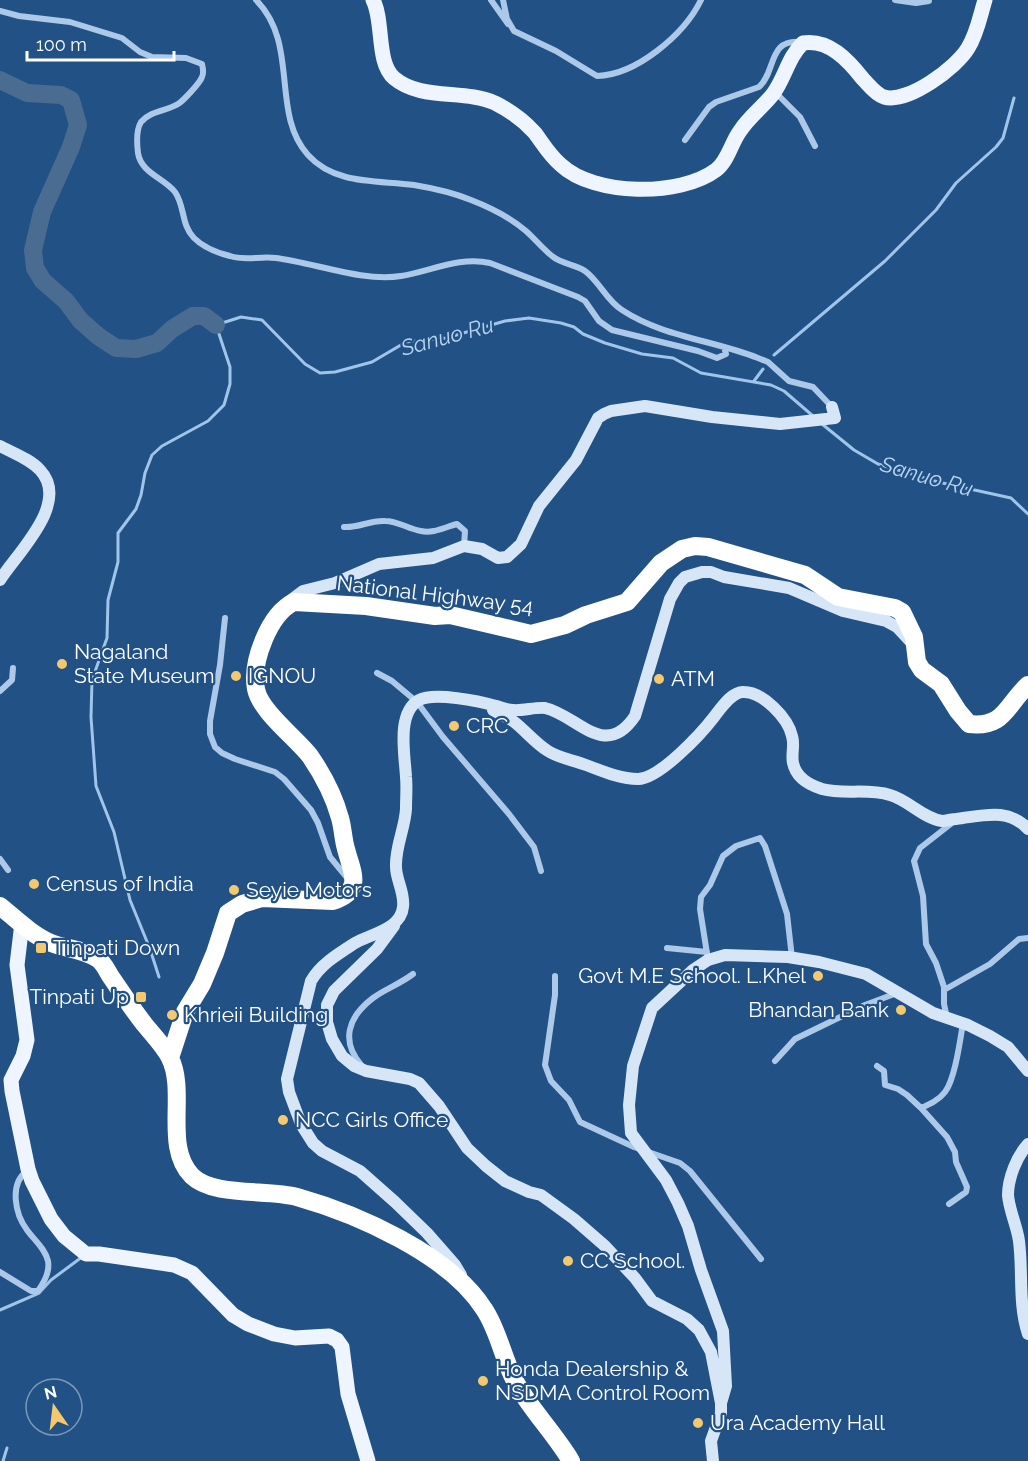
<svg xmlns="http://www.w3.org/2000/svg" width="1028" height="1461" viewBox="0 0 1028 1461" font-family="Raleway,sans-serif">
<style>
.lines{fill:none;stroke-linecap:round;stroke-linejoin:round}
.stream{stroke:#a0c5ea;stroke-width:3}
.river{stroke:#4b6c91;stroke-width:18}
.street{stroke:#acc9e9;stroke-width:6}
.secondary{stroke:#d7e6f7;stroke-width:12}
.primary{stroke:#eff5fe;stroke-width:15}
.highway{stroke:#fff;stroke-width:18}
.poi-dot{fill:#f4c96e;stroke:#225185;stroke-width:2}
.labels{text-anchor:middle;stroke-width:4.5;stroke-linejoin:round;paint-order:stroke}
.street-label{font-size:21px;fill:#fff;stroke:#225185}
.poi-label{font-size:21px;fill:#fff;stroke:#225185;text-anchor:start}
.water-label{font-size:22px;font-style:italic;fill:#b7d3f0;stroke:#225185}
</style>
<rect width="100%" height="100%" fill="#225185"/>
<g class="lines">
<path class="stream" d="M774,355l111,-94 51,-51 20,-27 40,-36 7,-9 11,-40
M754,381l9,-12
M822,424l32,26 24,14 60,18 73,16 17,16
M159,977l-9,-28 -20,-49 -16,-68 -18,-46 -5,-69 1,-37 15,-42 1,-38 10,-38v-29l18,-24 5,-14 4,-22 7,-18 10,-9 46,-25 16,-16 6,-21v-17l-14,-42 25,-8 21,3 43,44 15,9 15,-1 37,-10 34,-20 40,-4 59,-17 24,-3 32,5 13,4 9,7 22,9 37,11 31,4 28,15 70,12 13,6 29,25
M0,1310l39,-17 12,-13 31,-23
M3,1461l4,-13"/>
<path class="river" d="M0,80l27,13 34,2 10,5 7,25 -7,22 -29,65 -9,38 2,18 8,13 23,20 14,19 18,16 18,12 20,1 21,-6 15,-14 21,-13h11l12,9"/>
<path class="street" d="M256,0c44,44 14,113 52,155 27,30 69,25 106,30 18,3 40,8 57,15 18,7 40,18 55,31 9,8 17,18 26,25 9,8 23,8 33,15 15,11 21,29 37,39 41,27 91,30 136,48l10,4 21,19 24,6 19,20
M491,0l17,24
M503,0l4,19 7,12 42,20 41,25c39,-1 87,-41 104,-76
M895,0l21,3 13,-2
M0,11l19,5 51,6 52,16 18,14 12,5 34,1 16,6c1,4 2,9 0,13 -2,6 -19,24 -24,27 -11,7 -28,7 -37,18 -5,8 -4,23 -3,31 3,20 26,25 37,39 10,14 6,33 19,46 9,9 24,15 36,18 15,5 30,0 46,2 39,5 86,24 125,18 30,-5 59,-20 89,-13l88,34 7,4 14,20 13,9 86,21 19,7 9,-4 -2,-7
M775,92l25,25 15,29
M685,140l24,-33 7,-5 43,-15c18,-16 8,-49 43,-45
M344,527c15,1 26,-7 41,-6 13,0 23,8 36,10 12,3 24,-4 36,-7l8,7 -1,15
M225,618l-5,47 -10,56v13l5,13 7,6 13,6 40,13 9,7 27,31 7,13 12,34 19,23
M377,673l15,8 25,21 26,35 66,77 25,33 7,24
M0,691l12,-11 1,-12
M0,859l8,11
M667,948l40,4
M708,960l-8,-51 1,-12 9,-12 13,-29 13,-10 24,-8 5,8 22,68 5,44
M555,976v19l-10,70 6,16 18,19 11,22 54,25 46,16 10,8 71,88
M944,990l46,-26 29,-25 9,-1
M947,1018l-3,-14v-17l-8,-24 -10,-19 -3,-48 -9,-35 6,-13 32,-25
M775,1061l20,-22 70,-34 32,-12
M362,1066c-22,-25 -14,-49 11,-68 12,-9 27,-14 40,-24
M877,1066l7,5 1,14 13,4 9,6 14,13 26,29 8,15 1,10 11,25 -1,5 -17,12
M921,1108c9,-4 18,-8 24,-16 10,-13 15,-51 18,-69
M0,1272l31,19h7c6,-9 12,-19 10,-30 -3,-13 -14,-21 -21,-31 -12,-16 -18,-46 0,-59"/>
<path class="secondary" d="M0,446c13,7 30,13 40,24 31,33 -23,83 -40,110
M287,603l16,-12 32,-8 44,-19 54,-6 31,-12 18,3 16,9 9,-1 14,-13 18,-38 37,-46 22,-42 6,-4 7,-3 34,-5 67,11 68,7 55,-6 -3,-11
M493,710c7,4 14,7 20,11 12,9 22,22 35,30 11,7 25,9 38,14 16,6 34,14 52,14 21,0 63,-45 76,-62 7,-9 18,-26 30,-25 19,0 44,26 48,44 3,9 -1,18 1,27 3,14 16,22 29,26 22,6 46,-1 68,6 18,5 33,23 52,26 4,0 10,-2 14,-2 26,-3 52,-12 72,10
M394,926l-17,23 -43,42 -7,14v17l5,17 10,17 12,10 12,5 44,8 9,4 20,23 28,42 19,18 19,15 24,11 12,3 33,24 31,27 30,32 17,23 35,18 12,11 12,22 10,51
M1028,1144c-11,12 -20,34 -20,51 1,15 9,31 11,46 4,31 -1,63 9,93
M461,1275l-6,-10 -28,-32 -32,-31 -35,-31 -38,-20 -9,-8 -12,-19 -12,-32 -2,-13 24,-98c10,-17 27,-27 44,-38 16,-9 46,-14 48,-36 2,-14 -7,-27 -7,-40 -1,-20 9,-39 10,-58 0,-11 1,-22 0,-32 -1,-21 -10,-64 13,-77 15,-8 60,1 77,6 5,1 11,4 17,4 10,1 22,-3 32,-2 32,7 60,53 90,8l35,-117 9,-16 6,-6 17,-5h9l13,5 65,11 54,23 43,10 11,6 13,14
M713,1461l-2,-20 10,-28v-10l5,-17 -3,-55 -22,-61 -13,-44 -10,-23 -12,-23 -35,-47 -2,-28 4,-39 19,-58 41,-38 15,-10 17,-5 63,2 31,5 47,12 67,39 35,12 22,11 18,11 20,24"/>
<path class="primary" d="M373,0c11,21 3,63 21,78 27,23 70,11 101,25 14,7 29,18 40,30 8,11 15,23 26,32 33,31 119,32 155,5 12,-9 15,-27 24,-39 9,-14 23,-24 33,-37 12,-16 15,-37 30,-51 26,-4 45,17 60,36 6,6 12,15 21,18 24,7 73,-30 84,-49 9,-14 12,-32 17,-48
M22,923l-5,42 10,75 -4,16 -12,24 1,11 16,78 4,12 19,38 13,17 22,18h13l75,11 18,8 41,42 15,9 26,10 21,4 34,-2 8,4 5,7 6,47 20,67"/>
<path class="highway" d="M0,906c16,13 32,29 51,37 15,6 33,6 47,16 6,4 9,12 13,18 11,16 22,33 34,48 8,10 19,21 25,33 17,34 -7,89 22,118 21,21 76,13 105,21 60,17 152,57 187,112 15,22 19,51 32,74 16,28 39,51 55,78
M170,1058l15,-46 17,-28 13,-31 13,-40 14,-9 20,-6 71,3c31,-10 19,-29 13,-52 -3,-10 -3,-21 -6,-31 -6,-22 -17,-43 -30,-62 -14,-18 -50,-45 -54,-67 -5,-27 13,-75 38,-87l72,4 69,10 15,-1 81,19 34,-9 21,-10 41,-13 34,-39 21,-14 13,-3 13,1 97,28 33,22 57,11 7,4 12,25 3,25 5,8 19,14 17,27 11,13c36,4 37,-19 59,-39"/>
</g>
<g class="poi-dot">
<circle cx="62" cy="664" r="6"/>
<circle cx="236" cy="676" r="6"/>
<circle cx="659" cy="679" r="6"/>
<circle cx="454" cy="726" r="6"/>
<circle cx="34" cy="884" r="6"/>
<circle cx="234" cy="890" r="6"/>
<rect x="35" y="942" width="12" height="12" rx="3"/>
<circle cx="818" cy="976" r="6"/>
<rect x="135" y="991" width="12" height="12" rx="3"/>
<circle cx="901" cy="1010" r="6"/>
<circle cx="172" cy="1015" r="6"/>
<circle cx="283" cy="1120" r="6"/>
<circle cx="568" cy="1261" r="6"/>
<circle cx="483" cy="1381" r="6"/>
<circle cx="698" cy="1423" r="6"/>
</g>
<g class="labels">
<g class="street-label">
<text transform="translate(435 595) rotate(7)" y="7">National Highway 54</text>
</g>
<g class="poi-label">
<text x="74" y="659">Nagaland<tspan x="74" dy="24">State Museum</tspan></text>
<text x="248" y="683">IGNOU</text>
<text x="671" y="686">ATM</text>
<text x="466" y="733">CRC</text>
<text x="46" y="891">Census of India</text>
<text x="246" y="897">Seyie Motors</text>
<text x="53" y="955">Tinpati Down</text>
<text x="806" y="983" text-anchor="end">Govt M.E School. L.Khel</text>
<text x="129" y="1004" text-anchor="end">Tinpati Up</text>
<text x="889" y="1017" text-anchor="end">Bhandan Bank</text>
<text x="184" y="1022">Khrieii Building</text>
<text x="295" y="1127">NCC Girls Office</text>
<text x="580" y="1268">CC School.</text>
<text x="495" y="1376">Honda Dealership &amp;<tspan x="495" dy="24">NSDMA Control Room</tspan></text>
<text x="710" y="1430">Ura Academy Hall</text>
</g>
<g class="water-label">
<text transform="translate(447 336) rotate(-15)" y="8">Sanuo Ru</text>
<text transform="translate(927 476) rotate(16)" y="8">Sanuo Ru</text>
</g>
</g>
<g transform="translate(54 1407) rotate(346)"><circle r="28" fill="#225185" stroke="#7a97b6" stroke-width="1.5"/>
<path d="M0-4.5L10 22L0 15L-10 22Z" fill="#f4c96e"/>
<text y="-9" font-size="16" font-weight="bold" text-anchor="middle" fill="#ffffff">N</text>
</g>
<path d="M27 51v9h147v-9" fill="none" stroke="#ffffff" stroke-width="3"/>
<text x="36" y="51" font-size="18" fill="#ffffff" stroke="#225185" stroke-width="4.5" paint-order="stroke">100 m</text>
</svg>
